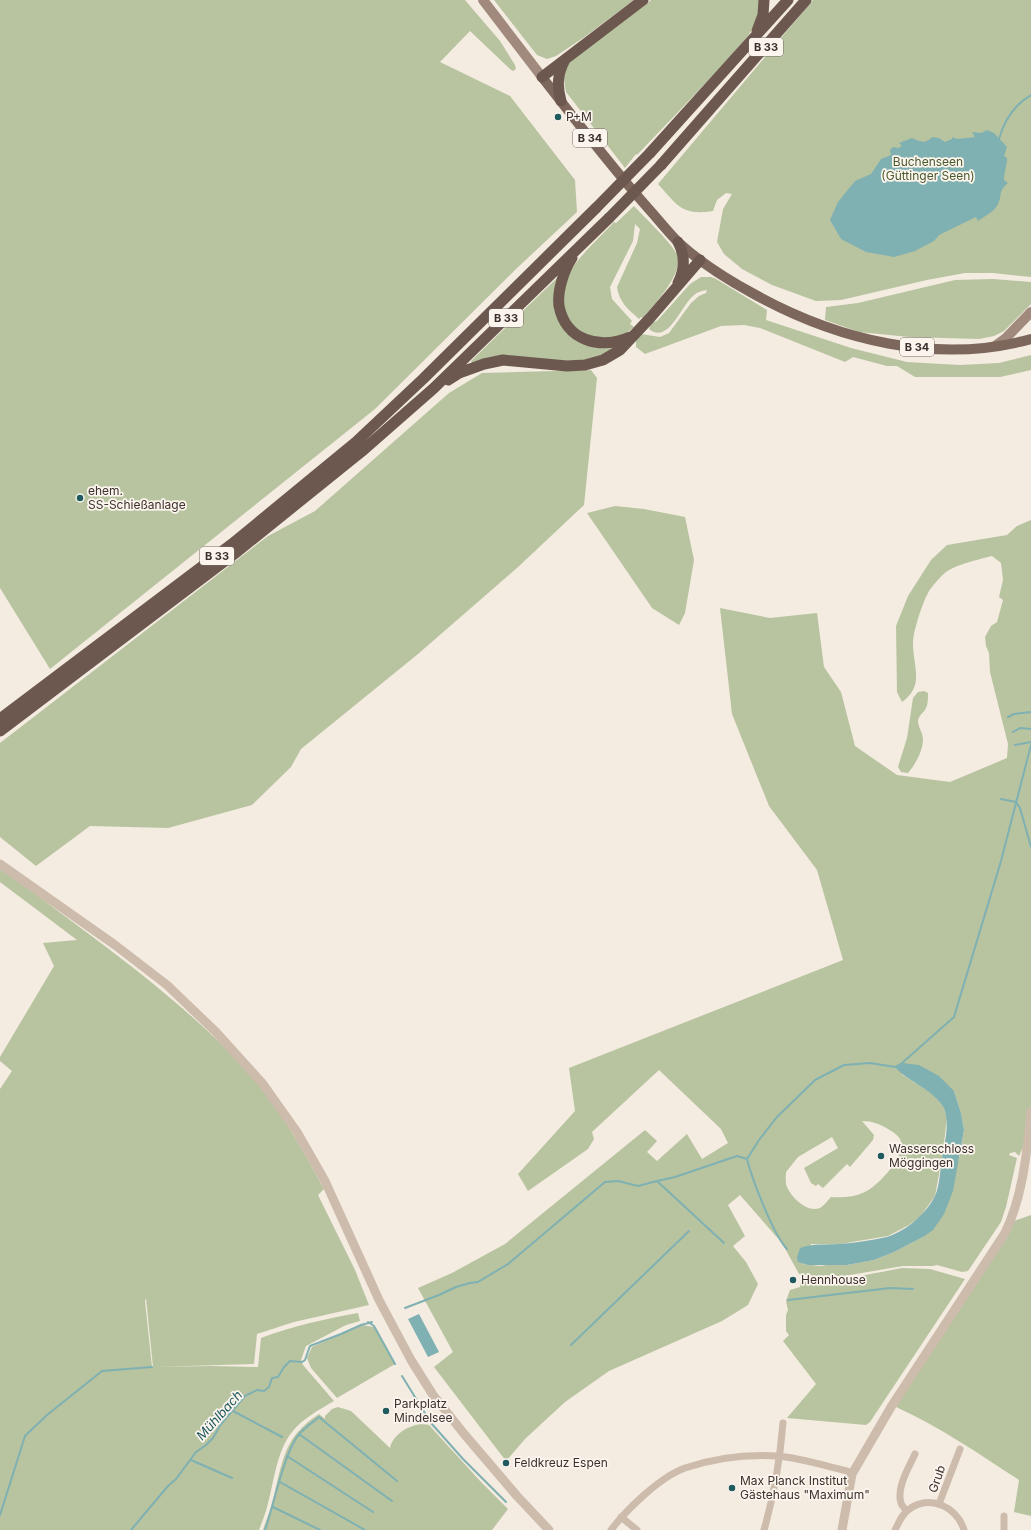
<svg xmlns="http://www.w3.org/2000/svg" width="1031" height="1530" viewBox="0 0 1031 1530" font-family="Inter,sans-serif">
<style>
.green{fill:#b8c4a0;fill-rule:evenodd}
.water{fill:#7fb0b2}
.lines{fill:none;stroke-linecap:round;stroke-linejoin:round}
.stream{stroke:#7fb0b2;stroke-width:2}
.minor{stroke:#cdbbac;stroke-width:7}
.tertiary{stroke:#cdbbac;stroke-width:9}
.secondary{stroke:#a18a7d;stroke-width:10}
.primary{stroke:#7d675c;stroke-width:10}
.trunk{stroke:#6c584f;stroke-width:11}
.trunk-bridge{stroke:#6c584f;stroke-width:11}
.poi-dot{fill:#1f5a5e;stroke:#fbf5ee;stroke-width:1.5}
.labels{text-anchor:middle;stroke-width:3.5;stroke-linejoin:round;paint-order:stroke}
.shield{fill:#fbf5ee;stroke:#756b66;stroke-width:1}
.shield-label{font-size:11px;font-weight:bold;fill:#3b302b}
.poi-label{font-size:12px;fill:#3b302b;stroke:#fbf5ee;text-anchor:start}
.park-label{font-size:12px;fill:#4a5a2e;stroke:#fbf5ee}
.street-label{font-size:12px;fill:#3b302b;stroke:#fbf5ee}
.water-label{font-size:13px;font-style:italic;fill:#1f5a5e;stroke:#fbf5ee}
</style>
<rect width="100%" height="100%" fill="#f4ebe1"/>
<path class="green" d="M0,0h465l35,41 15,24 1,4 -3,2 -3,-2 -40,-38 -30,31 70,34 65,84 2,32 -61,57 -141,140 -325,260 -50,-81z
M494,0h140l-51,38 -27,18 -9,3 -10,-4z
M651,0h109l-1,17 -11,19 -26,30 -85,89 -1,-1 -11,14 -59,-76 -3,-18 9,-14z
M813,0h218v277l-38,-4h-28l-38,7 -86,20 -25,1 -44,-16 -30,-16 -18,-15 -7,-12 6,-33 9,-15 -6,-1 -9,7 -4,11c-31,5 -36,-6 -55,-27z
M634,206c8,9 40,39 43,49 7,19 -23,49 -34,63l-2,-1 -2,2c-11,-10 -20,-17 -22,-32l20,-44 3,-14 -5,-5 -2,17 -23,46 2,12 20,22 -2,3 4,3c-7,6 -17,12 -27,12 -20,1 -41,-14 -44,-34 -1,-6 1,-18 3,-24 5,-19 35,-44 48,-59l2,1z
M701,277h10l5,2 51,31 -1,10 85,28 56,14 53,3 39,-2 32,-8v15l-31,7h-85l-18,-11h-10l-34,-9 -8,5 -85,-34 -16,-3 -23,1 -76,28 -9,-7v-7l5,-6 19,3 9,-4 22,-30 8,-7 7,-3 1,-3c-6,1 -10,2 -14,6 -12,10 -25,49 -44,33l2,-6 6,-2 33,-37z
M557,278l7,49 55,18 -19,11 -16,5 -112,2 -1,-2z
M993,279l38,3v22l-27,27 -10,5 -15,3 -70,-2 -50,-5 -34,-12 1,-13 32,-4 97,-23z
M591,370l6,8 -13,127 -67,63 -99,86 -117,95 -10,18 -39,38 -84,23 -78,-2 -54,40 -36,-29v-94l268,-207 47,-25 134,-118 33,-20z
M615,506l29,3 41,8 9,43 -9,53 -6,12 -27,-17 -65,-95z
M1031,520v621l-7,4 -5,11 -4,-4 -5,1 -1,2 8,3 -11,49 -5,15 -33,49 -6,1 -25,-7 -4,1h-30l-59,10 -26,1 -19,-3 -17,-31 -42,-48 -12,10 17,31 -12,10 13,16 12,22 -10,21 -26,16 -113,50 -44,31 -40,37 -19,22 -72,-94 19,-15 -35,-64 34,-15 53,-29 140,-114 12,11 -10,11 10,9 30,-27 15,25 26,-16 -7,-14 -62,-59 -67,62 2,7 -6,10 -60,42 -10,-17 57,-63 -6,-43 274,-108 -26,-90 -48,-64 -37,-92 -12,-106 50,10 47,-5 7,54 17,25 14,54 42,29 53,7 57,-24 1,-14 -18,-72 -1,-19 -3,-7 -1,-9 6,-11 6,-4 6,-22 -4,-3 4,-17 -2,-17 -9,-7c-12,3 -37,9 -46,16 -6,5 -15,15 -18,21 -6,11 -15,39 -15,50 0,24 12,43 -11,59l-5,-10 -1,-66 12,-30 23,-36 16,-15 60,-10 10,-9zM901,1074l53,17 7,22 3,17 -5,29 -36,78 -29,15 -20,8 -27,5 -16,-1 -10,2 -18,-2 8,-20h29l48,-8 21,-11 11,-8 15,-21 8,-44 4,-35 -4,-11 -10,-12zM862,1121c10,0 18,3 26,8 5,3 12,7 13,13 5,14 -24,45 -36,50 -11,5 -22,6 -34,5 -3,3 -7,9 -11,11 -13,5 -28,-10 -33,-21 -2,-4 -1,-11 -1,-15l12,-15 34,-20 6,11 -34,20 7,15 5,3 2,-2 5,4 24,-24 3,3 23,-27 1,-5z
M924,691l4,2c0,5 0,11 -2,15 -2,5 -7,6 -8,13 0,6 5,12 5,18 0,12 -8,26 -15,34l-7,-1 -3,-5 9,-29 6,-40 5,-6z
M0,868c46,34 91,67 136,102 40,32 78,64 112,102 31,35 54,76 76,117l-6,6 37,75 14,35 -75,17 -37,12 -3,30 -101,3 -7,-69 -1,3 7,66 60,-1 46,1 3,-29c31,-12 64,-19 97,-25l2,8 -14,4 -40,21 -5,14 2,5 31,36c-15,9 -31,17 -42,31 -16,20 -18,51 -25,75 -2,8 -5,15 -8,23h-259v-441l12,-18 -12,-10v-4l54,-91 -11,-23 34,-3 -77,-58z
M1031,1215v301l-17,-4 5,-32c-40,-26 -79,-53 -123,-73l115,-185z
M902,1268l28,1 35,10 -95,143 -4,3 -79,-7 29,-34 -33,-43 6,-6 -3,-4v-16l2,-5 -2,-9 4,-11 10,-3 1,-9c34,5 68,-4 101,-10z
M362,1325l12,2 21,37 -58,34 -26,-30 -4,-10 5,-11z
M338,1407l13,4 39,37c3,-15 24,-27 39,-23l52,57 27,27 -16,21h-229c2,-8 6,-15 8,-23 7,-23 10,-57 27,-75 6,-7 13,-13 21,-18l6,5v-3l7,-7z"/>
<path class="water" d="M987,130l7,3 13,14 -3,9 3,2c0,8 -3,14 -3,22l4,3c-11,10 -5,11 -10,21 -3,7 -13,12 -20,17l-2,-4 -37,18 -5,6 -19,10 -21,6 -28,-5 -25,-13 -11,-19 8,-18 17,-21 16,-7 10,-15 10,-4 -1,-5 3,-3 5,1 4,-2 -3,-3 13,-5c8,4 14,6 20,-1l7,1 6,4 7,-3v-2l5,2 18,-2 -3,-5 9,1z
M902,1063l17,2 20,11 15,15 7,22 3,17 -11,61 -9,23 -11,16 -10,7 -29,15 -20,8 -27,5h-39l-10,-3 -1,-5 3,-9c13,-5 26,-3 39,-4 14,-1 35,-4 48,-7 19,-6 39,-23 48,-41 5,-11 5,-26 7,-38 3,-16 9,-40 0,-53 -13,-18 -34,-23 -47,-38z
M419,1314l20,38 -11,5 -20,-38z"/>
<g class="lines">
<path class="stream" d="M999,139c5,-18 15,-34 32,-44
M1008,717l6,-3 17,-2
M1013,732l7,-4 11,1
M1015,745l16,-3
M1001,799l15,3 4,6 11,39
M747,1159l12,-19 18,-23 38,-37 29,-15 26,-2 25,4 7,-4 52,-46 47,-156 30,-116
M657,1181l18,-4 62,-21 10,3c5,20 26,75 40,90
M788,1300l102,-12 23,1
M405,1308l34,-13 17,-8 14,-4 8,-1 30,-18 97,-82 13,-1 20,5 19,-5 67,62
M368,1322l6,4 21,38
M571,1345l118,-114
M402,1376l29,47 32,36 43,43
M233,1411l49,26
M299,1434l93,67
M287,1456l86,56
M191,1460l41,18
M280,1482l85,48
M273,1507l47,23
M0,1515l25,-79 22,-21 55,-44 50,-4
M131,1530l37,-44 8,-7 20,-27 10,-7 7,-7 8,-14 24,-28 12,-6 7,1 5,-4 3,-9 6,-1 6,-10 6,-6 12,1 3,-2 5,-14 31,-12 20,-9 11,-3
M265,1530c9,-25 19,-79 35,-97 6,-6 13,-11 19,-16l78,64"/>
<path class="minor" d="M939,1504l21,-55
M907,1511c-2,-2 -5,-5 -6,-8 -5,-15 8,-36 14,-49
M1004,1516v14
M621,1517l16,13
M611,1530c16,-21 49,-53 74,-62 30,-10 62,-14 93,-12 23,2 47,10 69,15l5,3
M764,1530c10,-35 16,-70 19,-107
M895,1530c3,-6 6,-14 12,-19 20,-18 50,-5 57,19"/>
<path class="tertiary" d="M0,864l115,81 52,40 49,47 47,52 34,48 28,49 54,119 32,60 22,35 32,40 52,61 32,34
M842,1530l10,-56 39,-67 114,-174c18,-37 22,-82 26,-122"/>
<path class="secondary" d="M483,0l59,77
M995,346l11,-8 25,-26"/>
<path class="primary" d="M542,77c34,44 68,88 105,130 10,11 21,25 32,36 22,20 49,37 75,51 83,46 183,71 277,45"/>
<path class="trunk" d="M757,31l6,-16 1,-15
M542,77l101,-77
M561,101c-4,-15 -4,-27 4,-41
M650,153l138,-153
M661,165l145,-165
M572,258c-8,12 -15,33 -13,48 7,35 41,44 71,31
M678,283c7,-14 7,-28 0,-41
M448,380l11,-7 25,-9 19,-4 64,6 18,-1 18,-5 17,-10 30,-32 50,-58
M0,719l232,-175 124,-102 67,-63 173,-171
M0,731l238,-180 123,-99 73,-64 175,-170"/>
<path class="trunk-bridge" d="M596,208l54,-55
M609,218l52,-53"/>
</g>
<g class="poi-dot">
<circle cx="558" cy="117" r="4"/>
<circle cx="80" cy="498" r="4"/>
<circle cx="881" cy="1156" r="4"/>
<circle cx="793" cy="1280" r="4"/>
<circle cx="386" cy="1411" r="4"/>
<circle cx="506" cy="1463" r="4"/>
<circle cx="732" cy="1488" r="4"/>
</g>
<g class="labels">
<g class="shield">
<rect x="749" y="38" width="34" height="18" rx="3"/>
<rect x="573" y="129" width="34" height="18" rx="3"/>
<rect x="489" y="309" width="34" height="18" rx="3"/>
<rect x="900" y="338" width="34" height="18" rx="3"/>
<rect x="200" y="547" width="34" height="18" rx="3"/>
</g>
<g class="shield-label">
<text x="766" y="51">B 33</text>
<text x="590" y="142">B 34</text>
<text x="506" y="322">B 33</text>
<text x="917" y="351">B 34</text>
<text x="217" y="560">B 33</text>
</g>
<g class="poi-label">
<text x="566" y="121">P+M</text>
<text x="88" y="495">ehem.<tspan x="88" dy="14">SS-Schießanlage</tspan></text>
<text x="889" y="1153">Wasserschloss<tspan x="889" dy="14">Möggingen</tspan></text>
<text x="801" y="1284">Hennhouse</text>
<text x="394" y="1408">Parkplatz<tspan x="394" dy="14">Mindelsee</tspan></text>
<text x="514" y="1467">Feldkreuz Espen</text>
<text x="740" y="1485">Max Planck Institut<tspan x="740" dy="14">Gästehaus "Maximum"</tspan></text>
</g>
<g class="park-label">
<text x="928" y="166">Buchenseen<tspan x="928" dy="14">(Güttinger Seen)</tspan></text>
</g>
<g class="street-label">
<text transform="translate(937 1479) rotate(-71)" y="4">Grub</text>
</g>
<g class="water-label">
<text transform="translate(219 1415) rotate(-48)" y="5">Mühlbach</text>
</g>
</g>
</svg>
